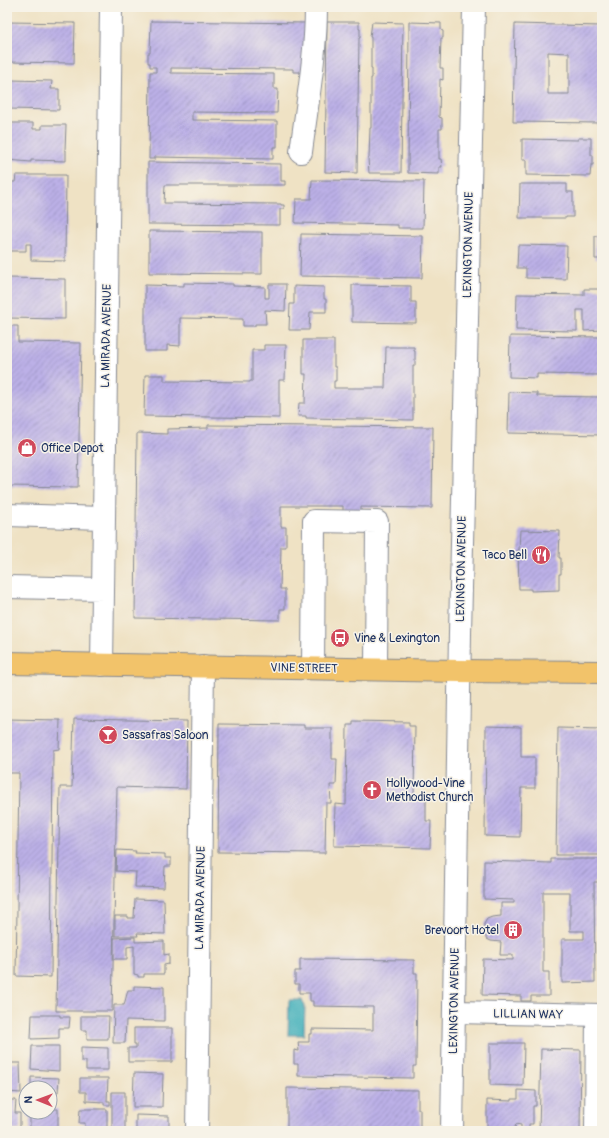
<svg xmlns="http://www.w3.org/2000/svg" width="609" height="1138" viewBox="0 0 609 1138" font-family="Pangolin,sans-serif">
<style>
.water{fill:#3eaeb9;stroke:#2c6e8c}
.building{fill:url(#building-hatch);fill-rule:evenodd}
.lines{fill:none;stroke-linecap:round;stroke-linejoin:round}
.minor-casing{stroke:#858891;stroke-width:24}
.major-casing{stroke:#858891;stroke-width:24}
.minor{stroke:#fff;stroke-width:22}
.major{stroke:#f2c36a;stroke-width:22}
.labels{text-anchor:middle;stroke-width:3;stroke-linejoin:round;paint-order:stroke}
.street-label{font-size:12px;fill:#1b2f5e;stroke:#f7f3e8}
.poi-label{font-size:12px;fill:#1b2f5e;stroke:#f7f3e8;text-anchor:start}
</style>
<defs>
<pattern id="building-hatch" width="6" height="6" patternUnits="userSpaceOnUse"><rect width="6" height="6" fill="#bcb0e7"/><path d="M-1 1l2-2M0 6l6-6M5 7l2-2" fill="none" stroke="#9890be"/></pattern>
</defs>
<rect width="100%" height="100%" fill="#f7f3e8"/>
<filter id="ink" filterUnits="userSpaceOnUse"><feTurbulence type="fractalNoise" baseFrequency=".025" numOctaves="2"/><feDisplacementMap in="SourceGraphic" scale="8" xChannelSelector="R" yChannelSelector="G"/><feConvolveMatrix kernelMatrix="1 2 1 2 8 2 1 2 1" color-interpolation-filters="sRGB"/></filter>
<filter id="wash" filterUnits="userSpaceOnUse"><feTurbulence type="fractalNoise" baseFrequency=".012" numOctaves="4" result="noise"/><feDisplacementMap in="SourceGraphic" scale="16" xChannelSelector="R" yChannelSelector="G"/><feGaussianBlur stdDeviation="0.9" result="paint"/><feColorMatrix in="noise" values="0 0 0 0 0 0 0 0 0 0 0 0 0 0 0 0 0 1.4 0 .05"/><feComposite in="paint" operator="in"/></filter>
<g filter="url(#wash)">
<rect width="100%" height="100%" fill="#efe2c4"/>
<path class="water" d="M289,1000h13l3,5 -1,30h-16z"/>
<g id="blocks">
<path class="building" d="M151,21l156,2 -4,49h-10v-3l-122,-1v5l103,1v15h4l-1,24 -85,-1v8l85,1v26h-4v12l-118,-2v2h-6l1,-87h6v-5h-6v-4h-2v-10h2z
M7,22l68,1 -1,40 -67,-1z
M327,22h32v7h1v9h-1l-2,135 -32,-1z
M372,22l31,1 -2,150h-32l-1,-15h1l1,-30h1v-50h1v-10h-1v-31h-1z
M409,22l32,1v7l2,1v7h-2l-1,30h3v12l-3,-1 -1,38 3,1v11h-3v30h2l1,8h-3v7l-31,-1z
M515,24l87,2v97l-89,-1zM548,52l21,1v41h-21z
M11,80l41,1 -1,8h8v21l-52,-1v-27h4z
M7,123h26v6h9v-4h24l-1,25h1v11l-35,-1v2l-24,-2z
M578,138h13v17h2v10h-2l-1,11 -64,-1v-15h-4v-21l56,1z
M148,162l133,2v17h4v4h-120l-1,18 117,1v1h3v4h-4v16l-132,-1z
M16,175h50l-1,86 -34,-1v-16h-5v7h-19v-69h8z
M312,180l112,1 -1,47h-25v-3l-103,-2 1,-24h15z
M520,184h47v8h6v25h-7v1h-47z
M149,231l113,1v42l-113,-1z
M301,234l122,2 -1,42 -122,-2z
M595,236h7v23h-7z
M518,245l49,1 -1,33 -40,-1v-10h-9z
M7,278l58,1v40l-58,-1z
M184,283l49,1v2l32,1v11h4v-14h17l-1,27 -20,-1 1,14h-11v2h-12v-7l-63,-1v28l-13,-1v6h-22v-66l39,1z
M352,285l59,1v16h5v21l-64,-1z
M294,286l30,1v12h2v13h-16l-1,18h-20l1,-26h4z
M584,289h18v41l-18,1v-21h-7v21l-61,-1 1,-36 67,1z
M7,326h11v16l63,1 -3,144 -71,-1z
M510,336l92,1v30l-1,1 -1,7 -63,-1v4l-28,-1z
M303,340h31v27h2v14h-2v7h51l1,-41h28v4h1v14h-2v55l-107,-2v-2h-8l1,-13h6l1,-29h-3z
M264,345h22l-1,35h-6v38l-135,-2 1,-41h19v6l86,1v-1h2v-31h12z
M509,392l28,1v3l63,1v7l2,1v30l-94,-2z
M208,425l225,2 -1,81 -71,-1v7l-18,-1v-7h-62v21h5v20h-5l-1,42h5v20h-5v11l-145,-2 2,-185 30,1v-5l41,-1z
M520,530l40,1 -1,27h2v16h-2v16l-28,1v-2h-12l-1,-39h1z
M7,719l53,1 -1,29 -6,1 -2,227 -35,-1 3,-203h-12z
M74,719l113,2 -1,68 -69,-2 -5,224h-56l4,-224h12z
M353,721l56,1v4h6l-1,70h12v25h5l-1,27 -96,-2 1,-42 11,1 1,-80h6z
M219,724l85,1v3h28v31h5l-1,26h-6l1,18h-5l-1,50 -107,-1z
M486,726l35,1v30h14v31h-14l-1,49 -35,-1z
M558,728l44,1v126h-46z
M117,850l19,1 -1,2 30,1v4h6v8h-6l-1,22 -29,-1 1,-15 -20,-1z
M551,859h51v23h-8l1,100 -33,1v-44h22v-8h-14v-39h-27v80h6v24h-18v5h-10v-5l-39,-1 1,-36 30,1v-5h-13l1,-13 -10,-1 -4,-2 -3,-5v-10l3,-5 5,-2 9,-1v-13h13v-3l-30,-1v-38l67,2z
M135,899l29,1 1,34 -28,-1 1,3h-23v-20h13v2h6z
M135,937v5l29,-1v14l5,-1v10l-5,1v9h-20v3h-6v-2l-4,-1v-28l-7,1v12h-13v-21z
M300,959l114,1v13h3l-1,93h-3v12l-115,-2v-12h-4v-14l5,1 -1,-9h11v-8h3v-5l61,1v-23l-60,-1v-5h-3v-8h-11v-9h-4v-13h5z
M134,986l30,1v34l-38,-1 -1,23h-12l1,-38h10l4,-15h6z
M32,1015h28v2h10l-1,11h-10v10l-28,1z
M81,1016h28l-1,23h-21v-9h-6z
M134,1028h38v34h-44v-14h8v-4h-2z
M490,1043h34l-1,43 -33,-1z
M32,1046h27v25l-28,-2z
M81,1047l27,1v22h-22v-9h-5z
M541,1049l40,1 -1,81h-41z
M7,1063h13l1,30 -14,-1z
M134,1073l29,1 -1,33h-29z
M31,1077l28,1 -1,14h-6v10l-2,-1v-13h-19z
M80,1078h28l-1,23h3v4h-6v-3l-18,-1v-9h-6z
M287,1088l131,2v19h2v22h-133z
M518,1090l18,1v15h-3v18h-4v7h-8v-6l-5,-1 -2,7h-21v-4h-6v-27l25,1v-2h6z
M112,1092h13v39h-13z
M7,1100h9l-1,13h5v17h-13z
M50,1109h8v22h-28v-14h-3v-3l3,-1 1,-1h19z
M80,1109h27v22h-22v-8h-6z
M136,1115l33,1v15h-33z"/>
</g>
</g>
<g filter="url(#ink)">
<use href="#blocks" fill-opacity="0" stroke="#858891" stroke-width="1"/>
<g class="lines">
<g class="minor-casing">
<path id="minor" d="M301,152c6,-48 15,-97 15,-145
M7,515l97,3
M7,587l96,2
M102,665l9,-658
M313,668l1,-147 63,1 -1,147
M454,1012l148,3
M197,1131l6,-465
M452,1131l8,-498 14,-626
M596,1131l1,-116"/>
</g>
<g class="major-casing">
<path id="major" d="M7,663l452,8 143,1"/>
</g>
<use href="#minor" class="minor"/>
<use href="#major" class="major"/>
</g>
</g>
<defs>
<g id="shop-disc" transform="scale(1)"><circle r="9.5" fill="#d1495b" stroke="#f7f3e8"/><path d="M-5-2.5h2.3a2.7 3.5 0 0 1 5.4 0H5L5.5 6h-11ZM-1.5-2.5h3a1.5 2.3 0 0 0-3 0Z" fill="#fff"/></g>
<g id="restaurant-disc" transform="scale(1)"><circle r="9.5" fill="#d1495b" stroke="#f7f3e8"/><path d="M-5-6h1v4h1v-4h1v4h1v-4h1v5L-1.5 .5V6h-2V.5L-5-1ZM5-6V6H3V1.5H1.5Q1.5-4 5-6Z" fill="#fff"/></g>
<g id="bus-disc" transform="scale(1)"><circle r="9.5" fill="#d1495b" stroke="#f7f3e8"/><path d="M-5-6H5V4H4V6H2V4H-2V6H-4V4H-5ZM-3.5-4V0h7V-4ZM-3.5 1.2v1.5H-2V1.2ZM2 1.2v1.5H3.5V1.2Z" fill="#fff"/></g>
<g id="bar-disc" transform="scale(1)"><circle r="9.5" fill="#d1495b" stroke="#f7f3e8"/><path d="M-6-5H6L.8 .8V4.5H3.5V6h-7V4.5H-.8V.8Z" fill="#fff"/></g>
<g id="church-disc" transform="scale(1)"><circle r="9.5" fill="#d1495b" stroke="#f7f3e8"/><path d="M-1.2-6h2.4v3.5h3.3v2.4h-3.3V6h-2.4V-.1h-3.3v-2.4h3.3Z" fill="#fff"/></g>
<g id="building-disc" transform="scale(1)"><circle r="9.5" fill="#d1495b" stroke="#f7f3e8"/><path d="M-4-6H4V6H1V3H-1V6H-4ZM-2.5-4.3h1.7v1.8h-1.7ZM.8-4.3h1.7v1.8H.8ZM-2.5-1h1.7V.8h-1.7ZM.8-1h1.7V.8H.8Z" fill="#fff"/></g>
</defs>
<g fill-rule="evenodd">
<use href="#shop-disc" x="27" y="448"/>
<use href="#restaurant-disc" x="541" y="555"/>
<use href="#bus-disc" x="340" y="638"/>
<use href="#bar-disc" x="108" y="735"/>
<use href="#church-disc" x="372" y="790"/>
<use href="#building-disc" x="513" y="930"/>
</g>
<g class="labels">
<g class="street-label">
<text transform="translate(468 245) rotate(-89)" y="4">LEXINGTON AVENUE</text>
<text transform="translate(106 336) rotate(-89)" y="4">LA MIRADA AVENUE</text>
<text transform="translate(461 569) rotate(-89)" y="4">LEXINGTON AVENUE</text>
<text transform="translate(304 668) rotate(1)" y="4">VINE STREET</text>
<text transform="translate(200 898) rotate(-89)" y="4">LA MIRADA AVENUE</text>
<text transform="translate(454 1001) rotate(-89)" y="4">LEXINGTON AVENUE</text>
<text transform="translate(528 1014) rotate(1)" y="4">LILLIAN WAY</text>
</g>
<g class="poi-label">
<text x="41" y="452">Office Depot</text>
<text x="527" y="559" text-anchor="end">Taco Bell</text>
<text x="354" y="642">Vine &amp; Lexington</text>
<text x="122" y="739">Sassafras Saloon</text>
<text x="386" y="787">Hollywood-Vine<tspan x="386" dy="14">Methodist Church</tspan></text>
<text x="499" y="934" text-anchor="end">Brevoort Hotel</text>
</g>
</g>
<rect width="609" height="1138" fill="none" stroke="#f7f3e8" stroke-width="24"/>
<g transform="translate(38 1100) rotate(271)"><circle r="19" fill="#f7f3e8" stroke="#9fa5b1"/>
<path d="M0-3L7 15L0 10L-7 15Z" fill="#d1495b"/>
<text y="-6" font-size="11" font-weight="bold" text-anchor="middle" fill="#1b2f5e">N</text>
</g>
</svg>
